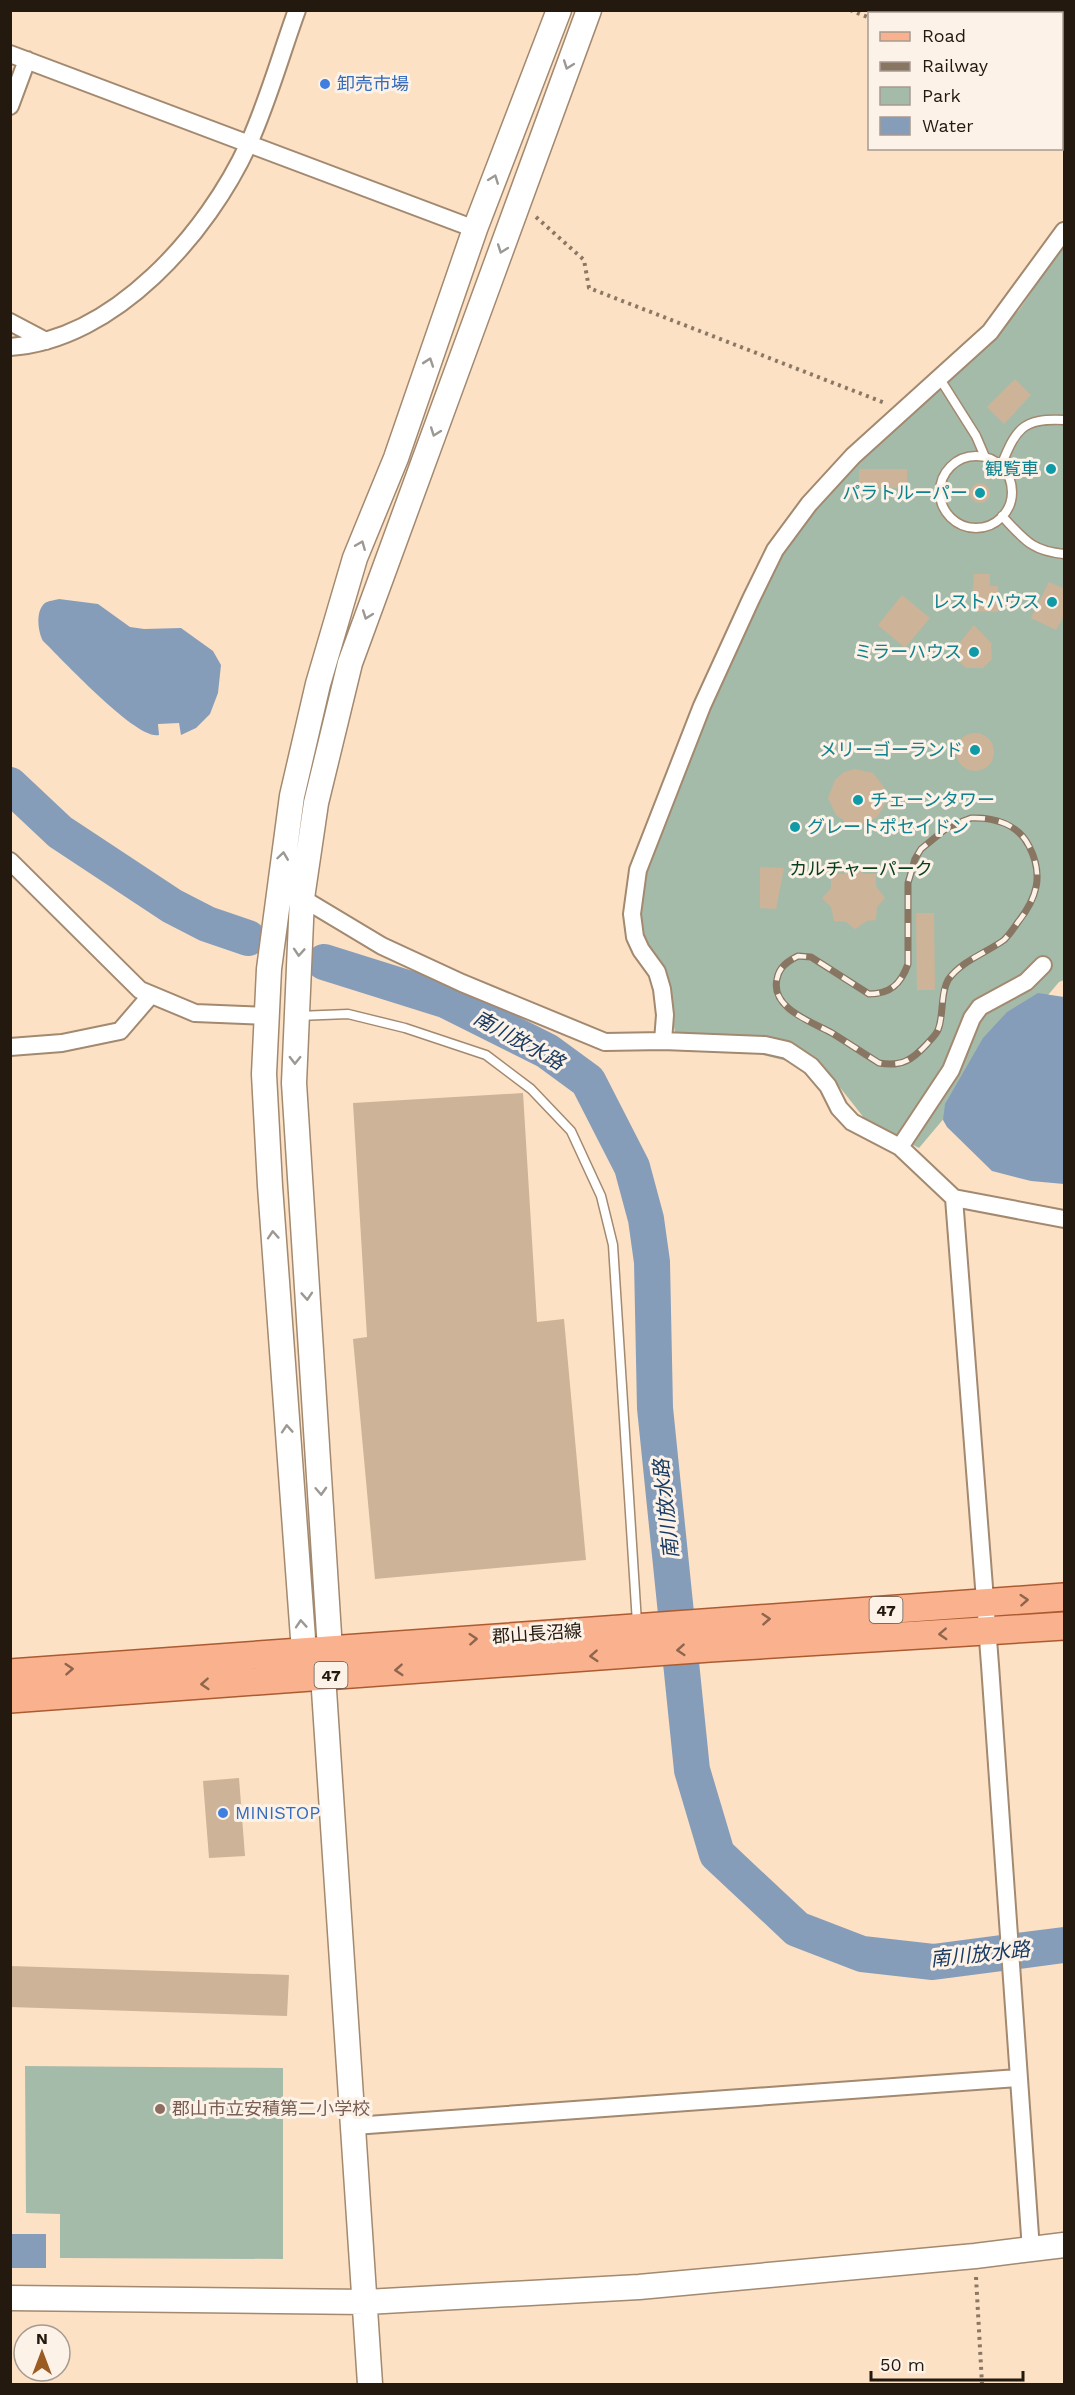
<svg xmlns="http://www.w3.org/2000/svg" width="1075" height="2395" viewBox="0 0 1075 2395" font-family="'Work Sans','Noto Sans JP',sans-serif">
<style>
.green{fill:#a5bbaa}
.water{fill:#869db9}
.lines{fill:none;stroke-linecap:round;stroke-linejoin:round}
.river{stroke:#869db9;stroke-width:36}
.building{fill:#cdb397}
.lane-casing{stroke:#a2896f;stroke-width:11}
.street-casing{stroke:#a2896f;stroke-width:20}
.secondary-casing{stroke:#a2896f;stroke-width:27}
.primary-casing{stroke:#ac5b31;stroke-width:30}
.path{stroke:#8a7865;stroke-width:4;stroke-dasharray:3 4.5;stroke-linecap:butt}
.lane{stroke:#fff;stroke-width:8}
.street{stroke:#fff;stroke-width:16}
.secondary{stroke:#fff;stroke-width:24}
.primary{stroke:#fab28e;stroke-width:27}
.rail-casing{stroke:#887663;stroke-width:7}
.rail{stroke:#fdf2e7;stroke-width:4.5;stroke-dasharray:14;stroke-linecap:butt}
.oneway{stroke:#9c9893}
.oneway2{stroke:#8e664e}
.shop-dot{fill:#3f7fe0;stroke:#fdf2e7;stroke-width:2}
.culture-dot{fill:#0f9aa8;stroke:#fdf2e7;stroke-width:2}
.education-dot{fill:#8d6e63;stroke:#fdf2e7;stroke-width:2}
.labels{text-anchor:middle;stroke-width:6;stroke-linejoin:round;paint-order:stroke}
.shield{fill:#fdf2e7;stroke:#645a50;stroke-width:1.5}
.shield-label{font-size:16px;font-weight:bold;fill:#23190f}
.shop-label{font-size:18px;fill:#366cbe;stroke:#fdf2e7;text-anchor:start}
.culture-label{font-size:18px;fill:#0d838f;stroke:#fdf2e7;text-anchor:end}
.park-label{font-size:18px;fill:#053d1d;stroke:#fdf2e7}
.street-label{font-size:18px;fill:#23190f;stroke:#fdf2e7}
.education-label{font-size:18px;fill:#785e54;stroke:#fdf2e7;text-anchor:start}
.water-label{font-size:20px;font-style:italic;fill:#193b62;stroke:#fdf2e7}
</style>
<rect width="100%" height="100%" fill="#fde1c5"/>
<path class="green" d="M1064,245v735l-5,2 -140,166 -51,-25 -41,-52 -152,-38 -8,-51 -21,-33 -9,-45 6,-38 26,-68 112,-248 39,-49 55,-57 78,-69 66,-65z
M25,2066l258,2v191l-223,-1v-44l-34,-1z"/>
<path class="water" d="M59,599l39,5 32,23 14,2 37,-1 32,23 8,14 -3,28 -8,21 -14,14 -15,7 -2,-12 -21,1 1,11c-22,6 -98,-77 -116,-94 -5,-9 -8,-30 2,-38 3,-2 10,-3 14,-4z
M1038,993l26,4v187l-33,-3 -39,-10 -45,-44 -4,-7 2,-16 38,-66 24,-26z
M11,2234h35v34h-35z"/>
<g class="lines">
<path class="river" d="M10,785l50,47 112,74 35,18 41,14
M324,962l121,38 102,51 41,30 44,86 14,52 6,43 3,146 37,362 25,84 80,75 65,25 71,8 131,-17"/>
</g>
<path class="building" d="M1015,379l16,16 -27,29 -17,-17z
M859,469h48v19h-48z
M970 493a10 10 0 1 1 20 0a10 10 0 1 1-20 0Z
M974,574h16v12h8v26l-27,-1z
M1049,582l16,7v25l-9,16 -25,-12z
M902,595l28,23 -25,30 -27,-23z
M974,625l17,18 1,16 -9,9h-17l-9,-9v-13z
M956 752a19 19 0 1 1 38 0a19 19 0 1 1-38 0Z
M855,769l18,4 11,14 2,8 -2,11 -6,10 -9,6 -11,2 -12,-2 -10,-7 -8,-17 7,-18 9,-8z
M853,865l11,9h12v12l9,12 -8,9 -1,13 -9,1 -12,8 -9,-7 -12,-1 -3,-14 -9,-9 9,-10v-14h13z
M760,867l24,1 -8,41 -16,-1z
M916,913h18l1,77h-18z
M523,1093l14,229 27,-3 22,241 -211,19 -22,-240 14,-2 -14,-234z
M239,1778l6,78 -36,2 -6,-77z
M10,1966l279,9 -2,41 -277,-9z"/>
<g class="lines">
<g class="lane-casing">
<path id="lane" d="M940,379l36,57 9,21
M940 492a36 36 0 1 1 72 0a36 36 0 1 1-72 0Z
M1001,466c15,-37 21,-48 63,-46
M1002,516c22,23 29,35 62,38
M298,1016l50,-2 57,14 81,27 45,34 40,42 30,65 12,49 24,378"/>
</g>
<g class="street-casing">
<path id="street" d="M10,54l465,175
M10,106l17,-46
M10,322l36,19
M10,347c105,-7 198,-114 239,-204 19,-42 32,-89 48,-133
M10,861l130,129 55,23 73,3
M302,898l80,48 80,37 143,59 58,-1 2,-26 -3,-26 -5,-17 -16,-22 -6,-13 -3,-23 6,-44 64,-164 49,-107 24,-49 34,-46 44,-48 137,-124 74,-101
M663,1041l102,4 22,5 24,16 17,20 11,22 13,14 48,25 54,51 110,21
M10,1047l52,-4 58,-12 31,-36
M900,1147l51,-77 21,-52 8,-11 46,-25 17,-17
M954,1198l36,467 41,585
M354,2126l664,-48"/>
</g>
<g class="secondary-casing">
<path id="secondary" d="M316,1666l-12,-14 -34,-466 -6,-112 5,-105 23,-173 26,-112 37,-126 41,-100 79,-229 84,-219
M10,2298l356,4 273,-15 336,-31 89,-11
M370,2384l-47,-709 7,-25 -36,-567 8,-185 14,-95 34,-140 239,-653"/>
</g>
<g class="primary-casing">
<path id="primary" d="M10,1673l1054,-76
M10,1699l700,-51 354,-22"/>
</g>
<path class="path" d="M850,10l20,8
M1062,90l2,1
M536,217l48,43 5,28 296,115
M976,2277l6,107"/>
<use href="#lane" class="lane"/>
<use href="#street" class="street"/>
<use href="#secondary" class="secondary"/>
<use href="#primary" class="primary"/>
<g class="rail-casing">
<path id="rail" d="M971,818c23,-1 47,6 58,28 15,29 8,52 -11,76 -4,6 -9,13 -14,18 -18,13 -43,21 -56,40 -8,14 -4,35 -10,50 -2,5 -8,10 -11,14 -15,16 -25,23 -48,19 -16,-10 -31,-20 -47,-30 -20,-11 -62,-25 -55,-54 2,-12 11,-18 21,-23l13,1 58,37c21,0 32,-10 39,-30v-81l7,-24 6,-10 27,-22z"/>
</g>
<use href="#rail" class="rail"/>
</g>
<defs><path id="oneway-chevron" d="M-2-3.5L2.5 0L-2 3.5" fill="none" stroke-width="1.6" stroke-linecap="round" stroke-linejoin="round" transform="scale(1.5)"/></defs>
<g class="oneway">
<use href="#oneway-chevron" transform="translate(568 65) rotate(110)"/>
<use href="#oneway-chevron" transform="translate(494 179) rotate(-69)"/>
<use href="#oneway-chevron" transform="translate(502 249) rotate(110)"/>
<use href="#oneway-chevron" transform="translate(429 362) rotate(-71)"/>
<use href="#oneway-chevron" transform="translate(435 432) rotate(110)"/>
<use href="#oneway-chevron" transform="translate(361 545) rotate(-68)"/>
<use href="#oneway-chevron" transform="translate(367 615) rotate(110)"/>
<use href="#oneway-chevron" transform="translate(283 856) rotate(-82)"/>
<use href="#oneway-chevron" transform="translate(299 952) rotate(94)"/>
<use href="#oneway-chevron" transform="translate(295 1060) rotate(91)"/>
<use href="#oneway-chevron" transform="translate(273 1235) rotate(-94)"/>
<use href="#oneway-chevron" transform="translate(307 1296) rotate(86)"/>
<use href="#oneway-chevron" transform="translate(287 1429) rotate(-94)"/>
<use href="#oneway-chevron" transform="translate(321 1491) rotate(87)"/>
<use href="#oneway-chevron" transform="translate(301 1624) rotate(-94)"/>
</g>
<g class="oneway2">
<use href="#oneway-chevron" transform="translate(1024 1600) rotate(-4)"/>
<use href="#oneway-chevron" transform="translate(766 1619) rotate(-4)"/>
<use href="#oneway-chevron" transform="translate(943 1634) rotate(177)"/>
<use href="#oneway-chevron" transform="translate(473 1639) rotate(-4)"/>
<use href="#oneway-chevron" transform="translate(681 1650) rotate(176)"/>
<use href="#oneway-chevron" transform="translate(594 1656) rotate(176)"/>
<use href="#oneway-chevron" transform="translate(69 1669) rotate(-4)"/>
<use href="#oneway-chevron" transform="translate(399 1670) rotate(176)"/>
<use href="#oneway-chevron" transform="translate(205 1684) rotate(176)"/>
</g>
<g class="shop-dot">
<circle cx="325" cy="84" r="6"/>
<circle cx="223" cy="1813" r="6"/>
</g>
<g class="culture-dot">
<circle cx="1051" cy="469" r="6"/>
<circle cx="980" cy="493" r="6"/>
<circle cx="1052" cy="602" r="6"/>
<circle cx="974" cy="652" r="6"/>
<circle cx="975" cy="750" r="6"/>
<circle cx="858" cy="800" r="6"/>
<circle cx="795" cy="827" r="6"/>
</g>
<circle class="education-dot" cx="160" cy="2109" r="6"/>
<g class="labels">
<g class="shield">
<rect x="869.5" y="1597" width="33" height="26" rx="4.5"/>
<rect x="314.5" y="1662" width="33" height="26" rx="4.5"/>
</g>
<g class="shield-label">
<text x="886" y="1616">47</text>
<text x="331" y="1681">47</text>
</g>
<g class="shop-label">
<text x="337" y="90">卸売市場</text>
<text x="235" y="1819">MINISTOP</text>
</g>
<g class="culture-label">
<text x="1039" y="475">観覧車</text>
<text x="968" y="499">パラトルーパー</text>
<text x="1040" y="608">レストハウス</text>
<text x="962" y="658">ミラーハウス</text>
<text x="963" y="756">メリーゴーランド</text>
<text x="870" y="806" text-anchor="start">チェーンタワー</text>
<text x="807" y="833" text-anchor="start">グレートポセイドン</text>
</g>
<g class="park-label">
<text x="861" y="875">カルチャーパーク</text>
</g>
<g class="street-label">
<text transform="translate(537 1634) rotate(-4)" y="6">郡山長沼線</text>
</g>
<g class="education-label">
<text x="172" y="2115">郡山市立安積第二小学校</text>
</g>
<g class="water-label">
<text transform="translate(519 1040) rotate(29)" y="7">南川放水路</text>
<text transform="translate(666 1509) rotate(-96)" y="7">南川放水路</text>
<text transform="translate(980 1954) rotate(-6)" y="7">南川放水路</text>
</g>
</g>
<rect width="1075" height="2395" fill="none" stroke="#23190f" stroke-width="24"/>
<rect x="868" y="12" width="195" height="138" fill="#fdf2e7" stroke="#a69b91" stroke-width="1.5"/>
<rect x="880" y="32" width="30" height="9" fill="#fab28e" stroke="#a69b91" stroke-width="1.5"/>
<text x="922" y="42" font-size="18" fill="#23190f">Road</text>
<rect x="880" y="62" width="30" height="9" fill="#887663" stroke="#a69b91" stroke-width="1.5"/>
<text x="922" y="72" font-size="18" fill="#23190f">Railway</text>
<rect x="880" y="87" width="30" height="18" fill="#a5bbaa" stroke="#a69b91" stroke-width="1.5"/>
<text x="922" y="102" font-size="18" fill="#23190f">Park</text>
<rect x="880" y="117" width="30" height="18" fill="#869db9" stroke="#a69b91" stroke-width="1.5"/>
<text x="922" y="132" font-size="18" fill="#23190f">Water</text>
<g transform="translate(42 2353)"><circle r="28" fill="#fdf2e7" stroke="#a69b91" stroke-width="1.5"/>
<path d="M0-4.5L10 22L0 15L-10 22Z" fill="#9b5c24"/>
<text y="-9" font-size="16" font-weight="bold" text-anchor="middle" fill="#23190f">N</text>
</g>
<path d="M871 2371v9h152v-9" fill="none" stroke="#23190f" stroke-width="3"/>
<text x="880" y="2371" font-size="18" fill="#23190f" stroke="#fdf2e7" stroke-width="4.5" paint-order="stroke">50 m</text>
</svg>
